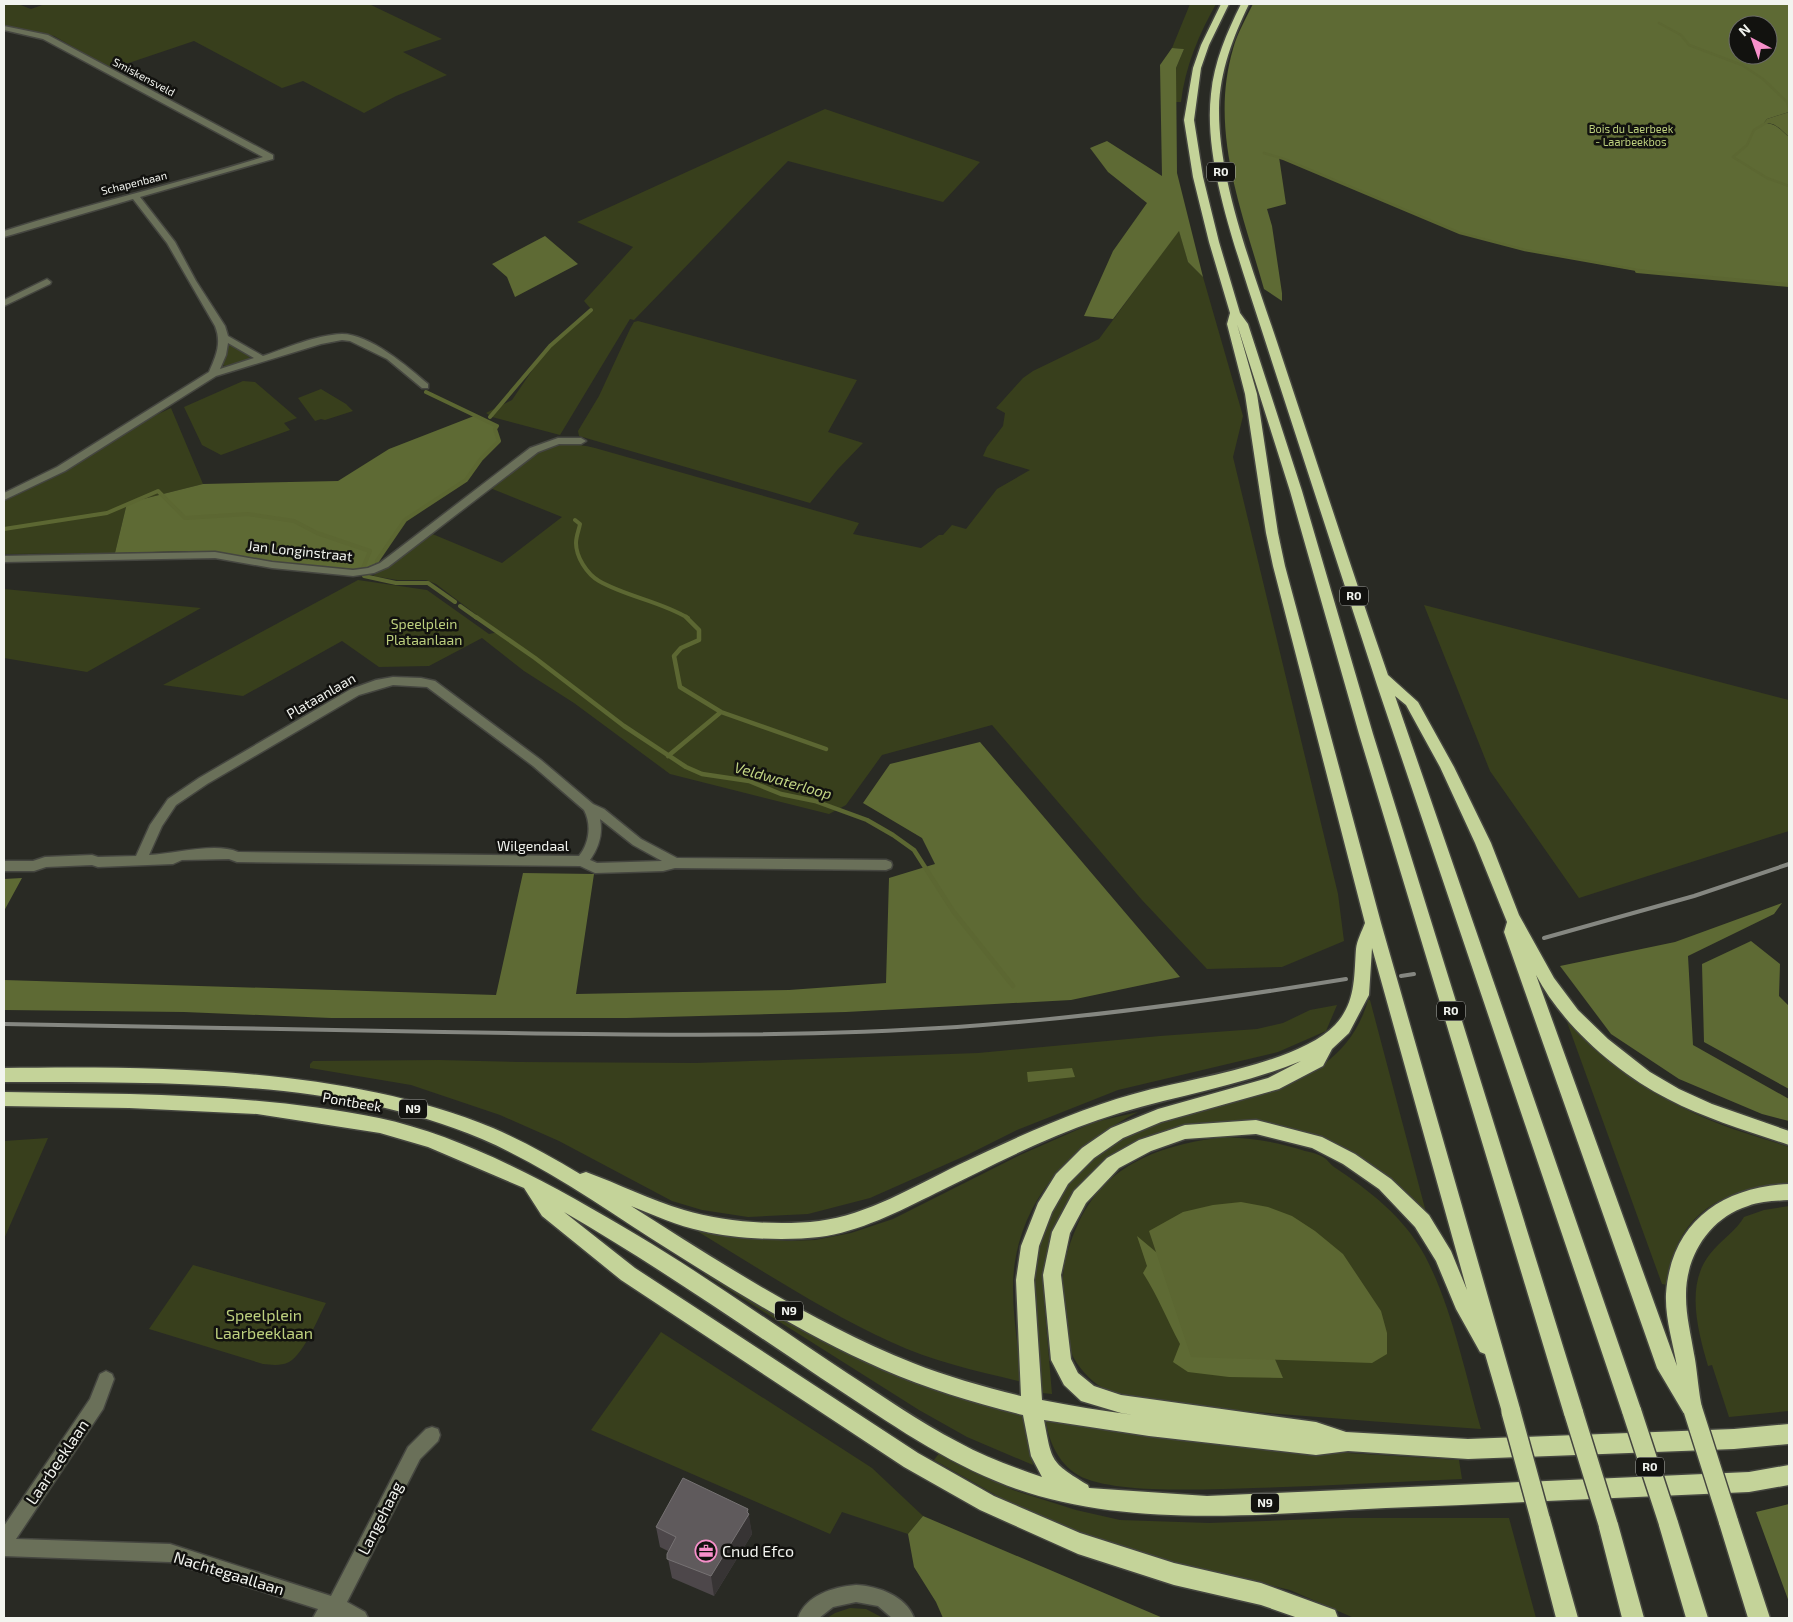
<svg xmlns="http://www.w3.org/2000/svg" width="1793" height="1622" viewBox="0 0 1793 1622" font-family="'Exo 2',sans-serif">
<style>
.green{fill:#383f1c}
.forest{fill:#5e6a34;fill-rule:evenodd}
.water{fill:#5c6732}
.lines{fill:none;stroke-linecap:round;stroke-linejoin:round}
.stream-far2{stroke:#5c6732;stroke-width:2.5}
.stream-far1{stroke:#5c6732;stroke-width:4}
.stream{stroke:#5c6732;stroke-width:4.5}
.street-casing{stroke:#454640;stroke-width:3}
.highway-casing{stroke:#454640;stroke-width:3}
.street{fill:#6a7059;fill-rule:evenodd}
.highway{fill:#c4d399;fill-rule:evenodd}
.rail{stroke:#858781;stroke-width:4}
.highway-bridge-casing{stroke:#454640;stroke-width:22;stroke-linecap:butt}
.highway-bridge{stroke:#c4d399;stroke-width:19}
.wall{fill:#4d474a}
.shaded-wall{fill:#373434}
.building{fill:#5f5a5c;stroke:#767273}
.labels{text-anchor:middle;stroke-width:5;stroke-linejoin:round;paint-order:stroke}
.far-street-label{font-size:11px;fill:#f2f4ef;stroke:#12120f}
.far-park-label{font-size:11px;fill:#bdd07e;stroke:#12120f}
.shield{fill:#12120f;stroke:#afb0ac;stroke-width:1}
.shield-label{font-size:12px;font-weight:bold;fill:#f2f4ef}
.street-label{font-size:14px;fill:#f2f4ef;stroke:#12120f}
.park-label{font-size:14px;fill:#bdd07e;stroke:#12120f}
.water-label{font-size:15px;font-style:italic;fill:#c2d583;stroke:#12120f}
.near-park-label{font-size:16px;fill:#bdd07e;stroke:#12120f}
.near-street-label{font-size:16px;fill:#f2f4ef;stroke:#12120f}
.near-poi-label{font-size:16px;fill:#f2f4ef;stroke:#12120f;text-anchor:start}
</style>
<rect width="100%" height="100%" fill="#292a24"/>
<path class="green" d="M4,4h14l13,5 14,-5h324l73,35 -39,13 44,23 -51,21 -32,17 -61,-32 -21,7 -88,-47 -83,28 -57,-33 -50,-9z
M1190,4h26c-17,30 -31,63 -35,98h-5v-34l8,-19 -12,-1z
M825,109l155,53 -37,40 -155,-41 -154,159 -4,-1 -70,116 -68,-18 -6,-4 26,-13 38,-56 41,-35 -7,-8 49,-54 -56,-25z
M1179,230l9,32 15,15 40,139 -10,41 105,437 6,47 -62,26 -75,2 -65,-69 -150,-175 -110,30 -36,50 -17,9 -159,-40 -96,-71 -50,-32 -42,-33 -53,28 -50,1 -37,-26 -99,55 -80,-11 195,-105 69,10 62,44 10,-2 -63,-48 -10,-4h-29l-24,-4 57,-43 72,30 60,-46 -72,-29c37,-30 53,-53 105,-40l264,75 -6,11 68,14 18,-13h4l9,-10 14,4 31,-40 33,-19 -47,-14 4,-9 16,-21 2,-13 -9,-5 27,-30 10,-7 66,-32z
M638,321l219,59 -29,52 35,11 -25,26 -28,34 -231,-67 -1,-5 21,-35 31,-67 4,-7z
M229,344l19,11 2,3c-8,5 -20,10 -29,7z
M243,381l12,1 42,36 -13,5 6,7 -69,25 -19,-10 -18,-38z
M321,389l25,15 7,7 -28,9 -4,-1 -6,2 -17,-23z
M171,408l32,76 -76,19 -12,50 -111,1v-53l58,-28 94,-58z
M4,589l197,19 -114,64 -83,-14z
M1424,605l365,95v131l-210,67 -89,-127z
M1368,1000h2l57,216 -34,-34 -135,-59 -29,-2 -27,2 -35,8 -62,30 -24,22 -18,27 -12,24 -7,35v31l8,94 -10,-1c-1,-18 -2,-36 -4,-53 -2,-25 -7,-51 -3,-76 9,-58 48,-113 104,-135 80,-32 201,-29 229,-129z
M1337,1005l-11,26 -48,21 -160,38 -101,40 -50,25 -97,43 -62,16 -60,3 -46,-7 -30,-9 -113,-60 -59,-26 -89,-30 -101,-17v-4l3,-3 126,-1 79,2 178,1 282,-10 182,-17 97,-7 26,-6 27,-13z
M1567,1022c41,40 86,74 140,97 26,11 55,19 82,28v39c-68,2 -113,27 -122,99l-5,-1z
M1138,1112c-59,30 -109,76 -122,144 -8,38 2,87 6,126 -44,-11 -89,-20 -131,-40 -67,-31 -130,-72 -194,-111l90,10 28,-1 36,-7 42,-14 127,-64 75,-33z
M1224,1137c28,1 54,5 81,14 6,1 13,3 18,6 4,2 7,7 11,10 36,24 70,50 91,89 27,51 40,117 56,173 -83,-6 -166,-12 -249,-19 -38,-3 -97,-4 -129,-22 -13,-7 -27,-23 -32,-36 -4,-13 -9,-62 -8,-75 1,-18 7,-35 14,-51 28,-63 84,-81 147,-89z
M48,1138l-44,101v-98z
M1789,1206v205l-60,6 -17,-52 -4,1c-10,-35 -23,-81 2,-112 10,-13 27,-24 34,-37l20,-7z
M193,1265l133,38c-8,15 -22,51 -37,59 -8,4 -17,3 -26,2l-114,-35z
M706,1271l318,144 9,50 -66,-28 -48,-27 -215,-136z
M661,1332l211,136 51,48 -15,18 -66,-22 -12,22 -239,-104z
M1045,1418l255,32 159,10 3,19c-70,3 -139,7 -208,9 -42,1 -142,7 -176,-13 -21,-13 -29,-34 -33,-57z
M940,1452l73,38 63,20 44,10 89,3 133,-5h167l27,100h-182l-64,-28 -136,-32 -84,-28 -69,-32 -67,-38z
M850,1608l16,1 17,9h-56l8,-5z"/>
<path class="forest" d="M1253,4h536v108l-22,7 -3,4c12,0 17,7 25,14v148l-150,-14 -114,-21 -65,-17 -181,-76 7,47 -19,5 5,17 10,67v8l-18,-12c-22,-78 -55,-158 -31,-240 4,-15 13,-31 20,-45zM1738,25h30v30h-30z
M1172,48l12,1 -8,19 1,105 26,104 -15,-15 -9,-31 -66,88 -29,-3 29,-65 34,-48 -39,-31 -18,-24 17,-7 55,35 -2,-111z
M545,236l33,28 -63,33 -8,-20 -15,-13z
M474,416l15,5 8,5 -2,4 4,11 -18,18 -15,21 -61,40 -21,28 -11,20 -8,3 -89,-8 -58,-10 -28,-2 -75,2 12,-50 76,-19 135,-3 51,-32z
M980,742l200,235 -109,23 -225,12 -219,6h-296l-147,-6 -180,-2v-30l492,15 27,-122 71,1 -18,120 213,-4 97,-7 3,-105 46,-14 -13,-26 -59,-35 27,-39z
M22,878l-18,33v-32z
M1782,903l-8,11 -86,42 5,89 96,54v22l-27,-7 -83,-35 -68,-45 -51,-68 115,-24z
M1751,941l29,23 -1,32 10,10v83l-85,-47 -2,-78z
M1137,1236l25,21 112,100 9,21 -54,-1 -41,-5 -15,-10 7,-18c-13,-24 -22,-48 -37,-71l4,-7z
M1789,1504v98l-33,-90z
M923,1516l240,102h-220l-7,-16 -22,-35 -6,-33z"/>
<path class="water" d="M1789,112v25c-8,-7 -13,-15 -25,-14l3,-4z
M1072,1068l3,9 -47,5 -1,-10z
M1241,1202l27,5 24,9 23,15 28,23 38,57 6,22v21l-15,9 -181,-6 -42,-126 34,-19 30,-7z"/>
<g class="lines">
<path class="stream-far2" d="M1659,23l22,12 8,10 53,20 21,14 24,23 2,7
M1769,121l-15,9 -7,15 -14,12 34,21 22,8
M1264,153l20,6 176,74 65,17 124,22"/>
<path class="stream-far1" d="M1637,271l152,14
M490,417l60,-71 41,-36
M575,520l5,4c-1,6 -4,12 -4,19 0,14 11,31 23,38 28,16 61,20 89,37
M4,529l103,-16 51,-22 27,27 63,-4 46,7 23,12 53,18 -7,17
M377,561l28,-41 61,-40 15,-21 18,-18 -4,-12 2,-3 -71,-34
M364,576l32,7h32l27,19
M460,606l17,12"/>
<path class="stream" d="M476,617l59,41 89,68 62,41 16,7 47,7 32,13 34,7 52,19 26,15 21,15 39,61 60,75
M721,712l105,37
M668,756l53,-44 -41,-25 -6,-31 7,-8 18,-8v-10l-13,-13"/>
<g class="street-casing">
<path id="street" d="M4,26l44,9 225,120v4l-133,38 35,45 21,39 29,45 3,10 35,20c24,-8 52,-21 79,-22 28,0 66,33 86,50v4h-6l-35,-29 -37,-18 -8,-1 -21,4 -105,32 -151,95 -61,29v-7l53,-26 152,-95c7,-16 13,-29 6,-46l-48,-83 -34,-44 -129,38v-6c86,-28 173,-47 259,-74l-220,-118 -39,-9zM228,343l26,15 -34,11 6,-14z
M47,279l4,3 -1,2 -46,22v-6z
M558,438h23l5,3 -5,3h-22l-21,8 -150,115 -14,6 -21,3 -81,-8 -57,-10 -211,4v-6l211,-4 57,10 81,8 15,-2 12,-5 150,-115z
M393,677l28,1 14,3 106,79 52,44 11,5 37,30 36,19 209,2 5,2 1,3 -1,3 -5,2 -211,-2 -12,3 -68,2 -15,-7 -343,-4 -8,-3 -47,1 -9,4 -75,3 -6,-2 -46,2 -12,4h-30v-10h29l12,-4 47,-2 6,2 38,-1 14,-31 18,-26 31,-21 152,-89 25,-9zM393,685l34,2 106,79 51,44c8,15 5,34 -5,46l-341,-4c-23,-10 -64,2 -89,3l13,-29 14,-21 31,-21 152,-89zM600,819l33,26 29,16 -65,2 -7,-3c9,-13 13,-26 10,-41z
M106,1371l6,3 2,5 -11,30 -87,130 154,5 161,52 77,-149 18,-18 6,-2 6,2 2,6 -2,6 -18,18 -73,143 18,10 3,6h-28l-3,-1 -2,1h-22l5,-9 -148,-47 -166,-6v-30l86,-127 10,-25z
M856,1585c22,1 50,11 58,33h-22l-14,-12 -22,-4 -23,5 -14,11h-21c8,-23 35,-31 58,-33z"/>
</g>
<g class="highway-casing">
<path id="highway" d="M1221,4h8l-20,41 -8,23 -7,52 9,57 16,65 21,71 8,11 54,167 71,243 211,680 -3,7 -7,2 -7,-2 -3,-7 -205,-680 -69,-243 -53,-167 20,70 21,139 7,33 96,357 140,489 -3,7 -7,2 -7,-2 -19,-65 -5,-2 -24,-43 -20,-48 -21,-34 -36,-38 -36,-25 -31,-16 -56,-14 -71,5 -34,12 -32,17 -33,35 -16,30 -9,42 10,84 7,14 16,13 27,9 195,27 30,10 122,7 266,-10 55,-5v20l-55,5 -266,10 -120,-8 -32,4 -167,-19 -105,-16c8,42 6,42 44,65l1,3 118,8 542,-24 40,-7v20l-40,7c-121,5 -242,11 -363,16 -125,6 -271,23 -390,-27 -63,-26 -118,-66 -175,-103 -85,-57 -169,-115 -257,-166l71,56 283,185 76,43 86,37 94,30 87,20 74,27 3,8h-40l-37,-13 -87,-20 -96,-31 -98,-44 -76,-43 -283,-187 -79,-64 -18,-28 -96,-41 -48,-14 -123,-19 -128,-6 -125,-2v-14c125,2 251,1 375,26 89,19 181,71 258,117 72,43 140,92 210,138 36,23 72,49 111,69 27,15 55,25 84,35l-11,-21 -8,-41c-48,-12 -95,-26 -141,-46 -73,-32 -143,-75 -211,-118 -62,-39 -122,-83 -189,-112 -146,-62 -322,-56 -478,-57v-14c157,-2 342,-1 489,60 30,13 59,29 87,46l6,-2c33,12 64,28 98,38 39,12 94,16 135,11 48,-6 96,-35 139,-56 63,-30 126,-59 194,-76 49,-12 149,-28 183,-64 21,-22 19,-49 21,-76 1,-9 6,-18 9,-26l-92,-357 -7,-33 -21,-139 -18,-70 3,-11 -21,-71 -16,-65 -9,-57 9,-52 8,-23zM1372,948l95,342 -16,-39 -22,-36 -38,-36 -36,-25 -33,-17 -66,-17 -71,5 -46,15 -32,18 -33,33 -22,41 -9,43 8,85 13,25 17,16 40,12 13,2c-31,-4 -62,-9 -92,-15l-8,-120 5,-34 13,-34 16,-28 26,-26 29,-20 38,-16 118,-33 44,-23 9,-17 17,-16 20,-38zM1301,1061l-33,17 -110,31 -47,19 -29,20 -26,26 -18,29 -17,43 -5,34 5,116c-36,-9 -73,-19 -108,-33 -100,-40 -192,-100 -282,-157 23,9 46,20 71,25 31,8 85,10 117,6 40,-5 81,-26 117,-44 53,-26 106,-54 162,-73 67,-23 138,-32 203,-59z
M1241,4h8c-16,33 -29,67 -30,104 -1,73 35,165 58,234 37,111 73,223 111,333l30,27 36,65 37,76 28,72 35,63 24,32 30,29 42,33 29,17 33,15 77,27v14c-41,-14 -83,-26 -121,-46 -51,-26 -105,-73 -132,-124l141,391c-4,-23 -12,-48 -11,-72 5,-72 56,-107 123,-110v16c-14,1 -28,1 -41,6 -39,12 -63,51 -62,91 0,19 5,38 8,57 3,13 5,46 9,56l-3,7 -7,2 -7,-2 -29,-49 -153,-436 3,-10 -32,-79 -35,-76 -34,-62 -11,-9 247,716 -3,7 -7,2 -7,-2 -3,-7 -245,-727 -129,-397c-18,-57 -44,-133 -37,-194 3,-32 16,-62 30,-90z
M1540,1508l7,3 3,7 28,100h-22l-26,-100 3,-7z
M1728,1510l7,3 3,7 32,98h-22l-30,-98 3,-7z
M1668,1512l7,3 3,7 30,96h-22l-28,-96 3,-7z
M1608,1514l7,3 3,7 26,94h-22l-24,-94 3,-7z"/>
</g>
<use href="#street" class="street"/>
<use href="#highway" class="highway"/>
<path class="rail" d="M1544,938l150,-42 95,-32
M1401,976l13,-2
M4,1024c146,3 293,5 439,8 172,3 343,6 514,-5 130,-9 260,-27 389,-48"/>
<g class="highway-bridge-casing">
<path id="highway-bridge" d="M1693,1410l35,110
M1511,1412l29,106
M1632,1412l36,110
M1574,1414l34,110"/>
</g>
<use href="#highway-bridge" class="highway-bridge"/>
</g>
<path class="wall" d="M748,1514l4,20 -38,62 -42,-18 -5,-24 1,-3 -8,-4 -4,-20z"/>
<path class="shaded-wall" d="M748,1509l4,25 -38,62 -3,-20z"/>
<path class="building" d="M683,1478l65,31 -1,3 2,2 -38,62 -44,-17v-5l9,-17 -20,-10z"/>
<defs>
<g id="office-ring" transform="scale(1.125)"><circle r="9.5" fill="#12120f" stroke="#f890cb" stroke-width="1.5"/><path d="M-6-3h4V-5.5h4V-3h4V5H-6ZM-1-4.5V-3h2v-1.5ZM-6 0V1H6V0Z" fill="#f890cb"/></g>
</defs>
<g fill-rule="evenodd">
<use href="#office-ring" x="706" y="1551"/>
</g>
<g class="labels">
<g class="far-street-label">
<text transform="translate(144 77) rotate(28)" y="4">Smiskensveld</text>
<text transform="translate(134 183) rotate(-14)" y="4">Schapenbaan</text>
</g>
<g class="far-park-label">
<text x="1631" y="133">Bois du Laerbeek<tspan x="1631" dy="13">- Laarbeekbos</tspan></text>
</g>
<g class="shield">
<rect x="1207" y="162.5" width="28" height="19" rx="4"/>
<rect x="1340" y="586.5" width="28" height="19" rx="4"/>
<rect x="1437" y="1001.5" width="28" height="19" rx="4"/>
<rect x="399" y="1099.5" width="28" height="19" rx="4"/>
<rect x="775" y="1301.5" width="28" height="19" rx="4"/>
<rect x="1636" y="1457.5" width="28" height="19" rx="4"/>
<rect x="1251" y="1493.5" width="28" height="19" rx="4"/>
</g>
<g class="shield-label">
<text x="1221" y="176">R0</text>
<text x="1354" y="600">R0</text>
<text x="1451" y="1015">R0</text>
<text x="413" y="1113">N9</text>
<text x="789" y="1315">N9</text>
<text x="1650" y="1471">R0</text>
<text x="1265" y="1507">N9</text>
</g>
<g class="street-label">
<text transform="translate(300 551) rotate(6)" y="5">Jan Longinstraat</text>
<text transform="translate(321 696) rotate(-30)" y="5">Plataanlaan</text>
<text x="533" y="851">Wilgendaal</text>
<text transform="translate(352 1102) rotate(10)" y="5">Pontbeek</text>
</g>
<g class="park-label">
<text x="424" y="629">Speelplein<tspan x="424" dy="16">Plataanlaan</tspan></text>
</g>
<g class="water-label">
<text transform="translate(783 781) rotate(16)" y="5">Veldwaterloop</text>
</g>
<g class="near-park-label">
<text x="264" y="1321">Speelplein<tspan x="264" dy="18">Laarbeeklaan</tspan></text>
</g>
<g class="near-street-label">
<text transform="translate(57 1462) rotate(-56)" y="6">Laarbeeklaan</text>
<text transform="translate(380 1518) rotate(-63)" y="6">Langehaag</text>
<text transform="translate(229 1573) rotate(17)" y="6">Nachtegaallaan</text>
</g>
<g class="near-poi-label">
<text x="722" y="1557">Cnud Efco</text>
</g>
</g>
<rect width="1793" height="1622" fill="none" stroke="#f2f4ef" stroke-width="10"/>
<g transform="translate(1753 40) rotate(319)"><circle r="24" fill="#12120f" stroke="#6c6c69"/>
<path d="M0-4L9 19L0 12L-9 19Z" fill="#f890cb"/>
<text y="-8" font-size="14" font-weight="bold" text-anchor="middle" fill="#f2f4ef">N</text>
</g>
</svg>
